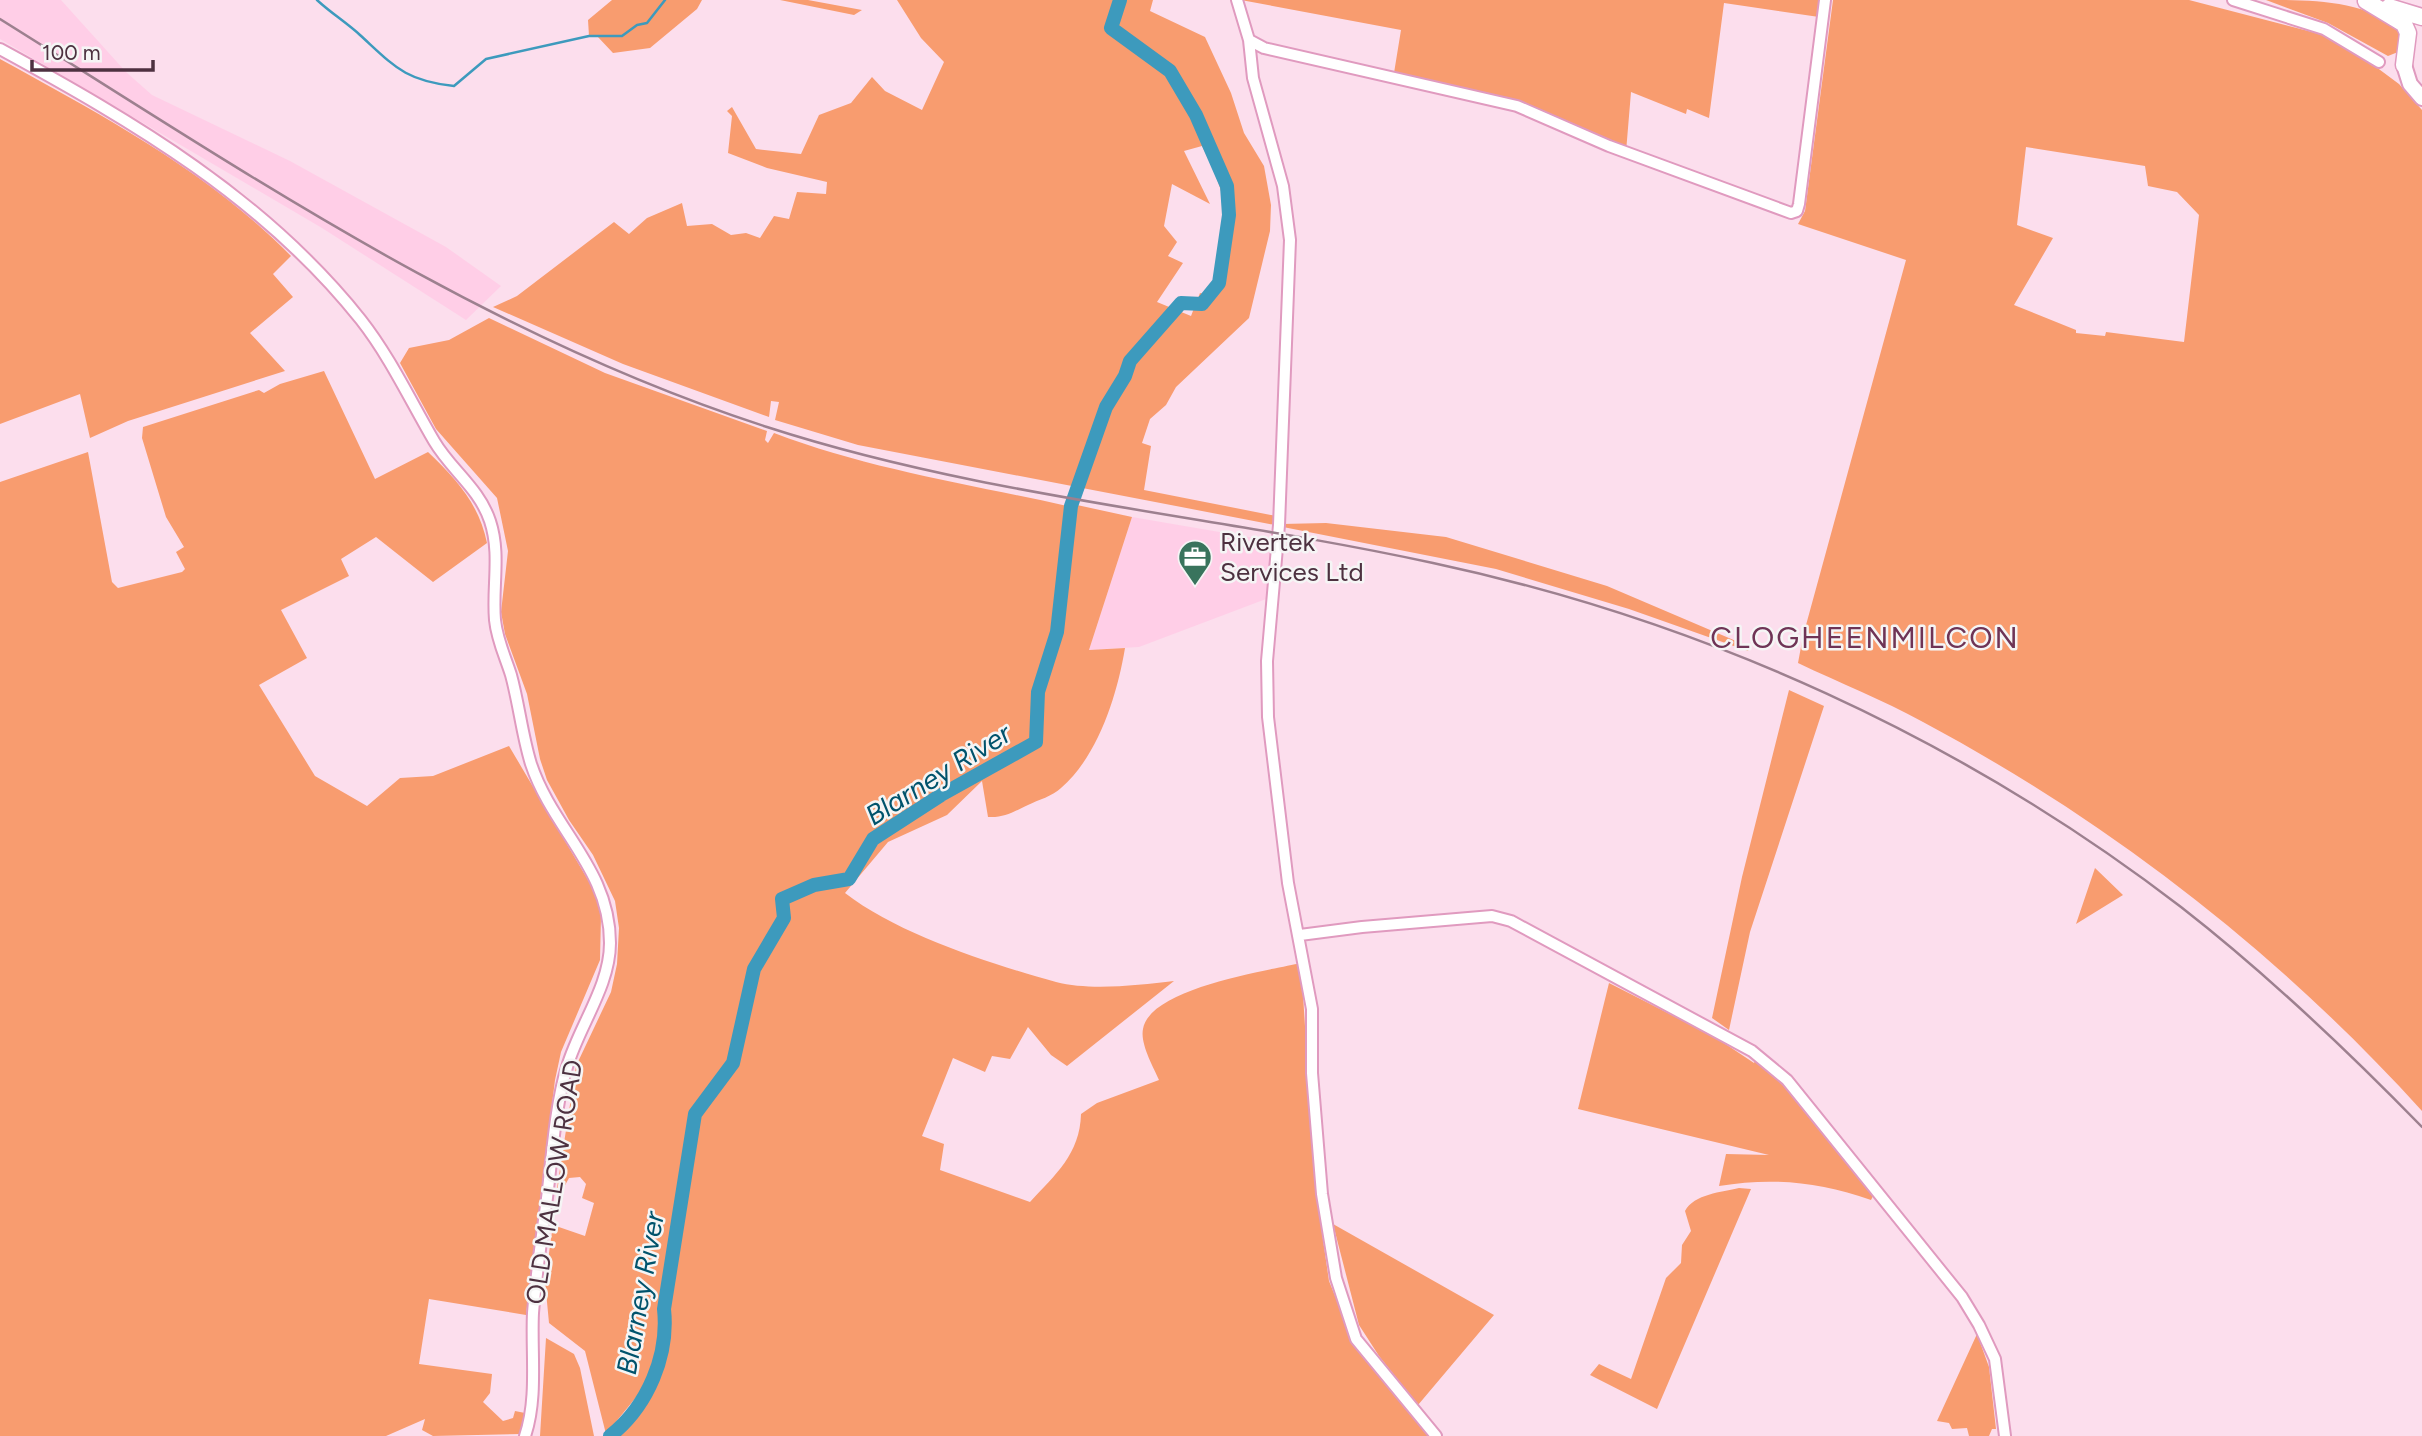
<svg xmlns="http://www.w3.org/2000/svg" width="2422" height="1436" viewBox="0 0 2422 1436" font-family="Figtree,sans-serif">
<style>
.built{fill:#ffcee7}
.green{fill:#f89c6f;fill-rule:evenodd}
.lines{fill:none;stroke-linecap:round;stroke-linejoin:round}
.stream{stroke:#3d9abd;stroke-width:2.5}
.river{stroke:#3d9abd;stroke-width:14}
.minor-casing{stroke:#e09abf;stroke-width:14}
.major-casing{stroke:#e09abf;stroke-width:18}
.highway-casing{stroke:#e09abf;stroke-width:19}
.minor{stroke:#fff;stroke-width:10}
.major{stroke:#fff;stroke-width:14}
.highway{stroke:#fff;stroke-width:16}
.rail{stroke:#9d808f;stroke-width:2.5}
.labels{text-anchor:middle;stroke-width:5;stroke-linejoin:round;paint-order:stroke}
.poi-label{font-size:26px;fill:#4d3140;stroke:#f5f5f5;text-anchor:start}
.street-label{font-size:26px;fill:#4d3140;stroke:#f5f5f5}
.water-label{font-size:28px;font-style:italic;fill:#00536c;stroke:#f5f5f5}
.quarter-label{font-size:30px;letter-spacing:2px;fill:#6f3456;stroke:#f5f5f5}
</style>
<rect width="100%" height="100%" fill="#fcdeed"/>
<path class="built" d="M0,0h61l65,72 26,23 138,66 156,86 55,39 -35,34 -144,-92 -322,-189z
M1132,517l140,24 -6,58 -127,48 -50,3z"/>
<path class="green" d="M612,0h90l-5,9 -47,39 -37,5 -16,-17h-8l-1,-16z
M780,0h28l54,10 -8,5z
M897,0h256l-3,11 55,26 26,56 13,40 20,33 7,39 -1,26 -21,87 -73,69 -10,18 -16,14 -8,24 9,3 -7,44 132,26 -1,9 -417,-80 -83,-25 4,-18 -8,-1 -2,16 -146,-53 -130,-57 24,-11 97,-74 15,12 18,-16 35,-15 5,23 25,-2 19,11 15,-2 14,5 14,-22 15,3 8,-27 29,2 1,-12 -60,-14 -39,-15 4,-37 -5,-5 5,-4 24,42 45,5 18,-39 32,-12 21,-26 13,14 37,19 22,-48 -23,-24zM1202,146c31,60 30,86 6,149l-8,-2 -9,23 -34,-14 26,-39 -15,-7 9,-14 -13,-16 8,-42 38,20 -26,-53z
M1241,0h581l-3,17 -95,-14 -15,115 -22,-9 -1,5 -55,-22 -5,60 -71,-32 -161,-47 7,-43z
M1833,0h356l131,34 44,24 35,26 23,26v1001c-142,-157 -312,-289 -499,-389 -40,-22 -83,-39 -125,-59l5,-27 103,-376 -108,-36 7,-13zM2026,147l119,19 3,20 29,6 22,23 -15,127 -78,-10 -1,4 -29,-3v-3l-62,-25 39,-67 -36,-13z
M2266,0c45,0 98,0 135,30l-3,22 -10,4 -60,-33z
M0,59c102,56 209,113 291,197l-18,18 20,23 -43,36 35,38 -157,50 -38,17 -10,-44 -80,30z
M489,318l116,55 162,58 -2,9 3,3 6,-10c94,36 195,51 293,73l-14,124 -18,60 -1,50 -52,28 -98,61 -12,9 -23,38 -42,10 -27,12 2,20 -31,49 -20,96 -26,37 4,1 25,-33 23,-98 30,-50 -3,-20 30,-13 38,-6 24,-39 165,-100 1,-49 19,-56 16,-132 55,12 -43,133 36,-2c-8,48 -27,108 -64,140 -8,8 -23,12 -33,17 -15,7 -24,13 -40,12l-6,-36 -35,34 -59,27 -43,51c54,42 147,71 211,89 35,9 82,3 118,-1l-107,85 -16,-11 -23,-28 -18,32 -18,-3 -7,16 -32,-14 -31,78 22,8 -4,26 90,32c25,-27 50,-48 51,-88l16,-11 62,-23c-6,-14 -19,-36 -16,-51 7,-41 123,-58 158,-66l14,221 14,97 26,64 73,91h-818c31,-24 51,-66 56,-104l-20,53 -40,49 -21,-83 -36,-28 -4,-42 8,-56 32,11 9,-33 -12,-5 4,-14 -6,-7 -11,1 -6,11 -6,-1 19,-122 35,-74 6,-28 2,-36 -4,-27 -22,-46 -24,-35 -22,-40 -7,-21 -13,-65 -22,-60 -4,-22 7,-61 -11,-53 -61,-69 -36,-66 9,-15 40,-8z
M324,371l51,108 53,-27c29,28 51,52 59,91l-54,39 -57,-45 -35,22 8,17 -68,34 26,48 -48,27 56,91 52,30 33,-28 33,-2 76,-30 85,144 7,25 -1,45 -39,92 -6,28 -29,235 -97,-16 -10,65 73,10 -2,19 -7,9 20,19 10,-3 2,-7 10,2 -5,21 -87,2 -11,-6 3,-11 -39,17h-386v-954l88,-30 24,130 6,6 64,-16 3,-3 -9,-17 8,-5 -18,-30 -24,-79 1,-11 116,-37 5,3 16,-9z
M1326,523l120,14 161,49 143,61 -2,4 -119,-42 -133,-40 -213,-42 -1,-3z
M1789,690l35,16 -74,226 -21,98 -17,-12 30,-141z
M2095,868l28,27 -47,29z
M1609,983l106,54 39,26 2,-4 21,16 97,119 -3,6c-52,-18 -98,-23 -152,-14l7,-32 43,1 -191,-46z
M1739,1188l12,1 -94,220 -67,-34 9,-11 32,15 35,-101 15,-15 1,-18 9,-14 -6,-20c9,-17 37,-19 54,-23z
M1333,1224l161,91 -76,90 -39,-49 -20,-31z
M1977,1334l12,33 7,62h-4l-3,7h-20l-2,-8 -15,1 -3,-6 -12,-2z
M546,1338l28,16 6,14 14,68h-54z"/>
<g class="lines">
<path class="stream" d="M317,0c14,13 30,23 43,35 34,31 45,46 94,51l32,-27 103,-23h33l15,-11 10,-2 18,-23"/>
<path class="river" d="M610,1436c38,-30 59,-81 54,-127l31,-195 38,-51 21,-94 30,-51 -2,-19 32,-14 35,-6 24,-40 68,-44 95,-53 2,-50 19,-60 14,-126 35,-99 19,-31 5,-15 51,-58 21,1 17,-21 10,-68 -2,-29 -31,-71 -26,-44 -59,-43 9,-28"/>
<g class="minor-casing">
<path id="minor" d="M1237,0l12,40 4,38 30,108 7,54 -11,285 -12,136 1,56 20,166 24,126v64l10,121 14,84 20,61 80,97
M2233,0l91,29 55,33
M1249,40l15,8 253,58 92,40 182,67 6,-2 2,-7 26,-204
M0,49c134,73 265,150 361,271 29,37 49,80 73,121 17,29 45,47 56,80 11,33 2,66 5,99 2,20 10,36 16,55 8,29 11,60 20,89 22,66 79,105 79,179 0,43 -31,83 -43,124 -12,39 -15,90 -20,131 -5,38 -11,76 -14,115 -2,39 5,85 -8,123
M1300,935l62,-8 130,-11 19,5 241,130 35,29 175,217 17,28 16,34 10,77"/>
</g>
<g class="major-casing">
<path id="major" d="M2404,65l6,19 12,14"/>
</g>
<g class="highway-casing">
<path id="highway" d="M2366,1l38,23 4,9 -4,32
M2389,7l33,10"/>
</g>
<use href="#minor" class="minor"/>
<use href="#major" class="major"/>
<use href="#highway" class="highway"/>
<path class="rail" d="M0,19c248,155 485,317 767,408 216,70 445,88 666,136 271,58 528,175 748,344 86,67 165,142 241,220"/>
</g>
<defs>
<g id="office-pin" transform="scale(1.75)"><path d="M0 17L-7.5 6A9.5 9.5 0 1 1 7.5 6Z" fill="#39745d" stroke="#f5f5f5"/><path d="M-6-3h4V-5.5h4V-3h4V5H-6ZM-1-4.5V-3h2v-1.5ZM-6 0V1H6V0Z" fill="#fff"/></g>
</defs>
<g fill-rule="evenodd">
<use href="#office-pin" x="1195" y="557"/>
</g>
<g class="labels">
<g class="poi-label">
<text x="1220" y="551">Rivertek<tspan x="1220" dy="30">Services Ltd</tspan></text>
</g>
<g class="street-label">
<text transform="translate(554 1182) rotate(-81)" y="9">OLD MALLOW ROAD</text>
</g>
<g class="water-label">
<text transform="translate(938 774) rotate(-32)" y="10">Blarney River</text>
<text transform="translate(640 1293) rotate(-80)" y="10">Blarney River</text>
</g>
<g class="quarter-label">
<text x="1865" y="648">CLOGHEENMILCON</text>
</g>
</g>
<path d="M32 60v10h121v-10" fill="none" stroke="#4d3140" stroke-width="3.5"/>
<text x="42" y="60" font-size="21" fill="#4d3140" stroke="#f5f5f5" stroke-width="5" paint-order="stroke">100 m</text>
</svg>
